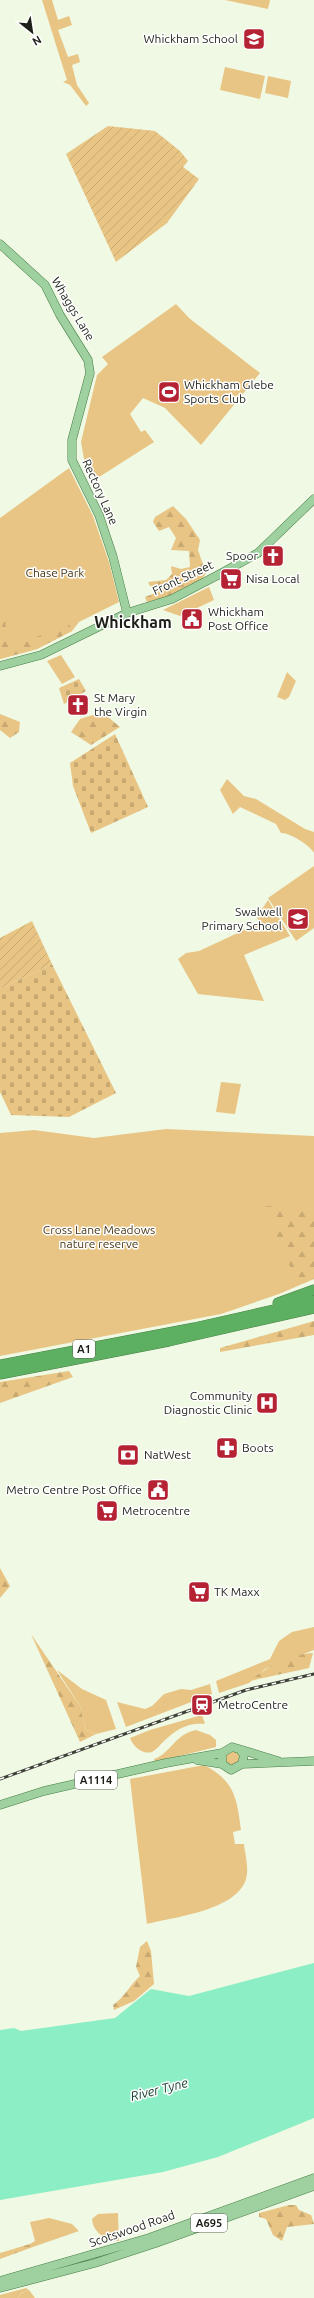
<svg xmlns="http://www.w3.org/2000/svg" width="314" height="2298" viewBox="0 0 314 2298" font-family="Ubuntu,sans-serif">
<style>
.green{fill:#e8c584}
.forest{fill:url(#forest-firs)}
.cemetery{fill:url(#cemetery-stones)}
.garden{fill:url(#garden-furrows)}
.water{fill:#8beec5}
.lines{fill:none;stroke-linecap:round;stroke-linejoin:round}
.major-casing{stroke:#477e47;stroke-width:9}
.highway-casing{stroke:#477e47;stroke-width:11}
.major{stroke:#9ed0a0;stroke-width:8}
.highway{stroke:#5db061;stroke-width:10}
.rail-casing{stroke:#3d4137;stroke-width:3}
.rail{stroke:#fff;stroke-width:1.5;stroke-dasharray:4.5;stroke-linecap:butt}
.labels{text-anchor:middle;stroke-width:3;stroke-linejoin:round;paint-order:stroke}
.shield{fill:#fff;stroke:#61635d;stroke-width:1}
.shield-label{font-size:11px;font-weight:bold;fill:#1d2018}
.poi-label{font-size:12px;fill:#1d2018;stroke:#fff;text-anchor:start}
.street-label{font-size:12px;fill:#1d2018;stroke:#fff}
.park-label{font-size:12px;fill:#4b3a17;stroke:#fff}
.water-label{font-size:13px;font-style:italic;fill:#154131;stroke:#fff}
.district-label{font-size:16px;font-weight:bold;fill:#1d2018;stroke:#fff}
</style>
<defs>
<pattern id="forest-firs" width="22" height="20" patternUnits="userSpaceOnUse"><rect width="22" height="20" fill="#e8c584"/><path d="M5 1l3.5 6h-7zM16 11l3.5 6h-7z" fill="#c7a971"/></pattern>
<pattern id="cemetery-stones" width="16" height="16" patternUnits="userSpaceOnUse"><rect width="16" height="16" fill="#e8c584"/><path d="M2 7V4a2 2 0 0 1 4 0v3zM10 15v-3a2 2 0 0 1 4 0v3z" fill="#c7a971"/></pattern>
<pattern id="garden-furrows" width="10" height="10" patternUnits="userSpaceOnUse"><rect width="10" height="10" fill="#e8c584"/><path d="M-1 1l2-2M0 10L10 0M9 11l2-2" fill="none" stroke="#c7a971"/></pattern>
</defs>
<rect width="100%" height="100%" fill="#f0f9e3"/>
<path class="green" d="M42,0h10l6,20 11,-4 3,9 -14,5 10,27 10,-3 2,8 -8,3 5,20 12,18 -3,3 -16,-21 -7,-3 4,-2z
M225,0h45l-2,9z
M225,67l40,9 -5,23 -40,-9z
M268,76l23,5 -3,17 -23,-5z
M176,304l13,14 71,55 -59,72 -36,-37 -22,-10 -13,16 11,18 4,-2 9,12 -58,37 -12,-20 -3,-17 16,-67 11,-11 -6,-7z
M69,468l24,48 16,46 10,40 -40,20 -7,9 -35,18 -37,10v-141z
M209,587l5,13 -34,16 -17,-6z
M61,655l14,22 -13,7 -15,-23z
M287,672l9,9 -7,16 -4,3 -8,-3z
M227,779l17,17 12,3 49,30 9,3v21c-3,-7 -25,-21 -33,-20l-5,-9 -36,-17 -7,7 -13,-24z
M314,866v62l-18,13 -28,-43z
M268,900l22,36 -46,19 20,46 -66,-7 -20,-35 8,-6 13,-2 60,-28 -2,-6z
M221,1082l20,2 -6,30 -19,-2z
M166,1129l148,7v143l-35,15 -58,20 -221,42v-223l34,-3 60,8z
M314,1627v23l-49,19 -16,14 -30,10 -3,-12 54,-22 9,-18 13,-9z
M57,1670l25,19 24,11 10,29 -20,5 -10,-4 -6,-24z
M210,1684l2,10 -86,33 -9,-25 28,7 7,-3 12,-12 17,-5 10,1z
M202,1715l3,9c-17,-2 -30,6 -42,18 -3,3 -7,8 -11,10 -10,3 -19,-6 -22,-14l20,-8z
M196,1730l14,5 6,5v7l-61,15 -1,-3c16,-5 21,-25 42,-29z
M231,1751h5l5,7 -5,9 -10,-4 -1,-7z
M204,1765c31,16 33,34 37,65l-8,2 2,12h9c1,9 4,21 3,30 -4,36 -73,43 -100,50l-17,-145z
M118,2213l1,28c-13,-1 -26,-8 -27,-22l6,-5z
M49,2218l23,6 7,7 -49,17v-4l5,-3 -5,-19z
M26,2288l3,2 -7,3 -4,5h-18v-3z"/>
<path class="forest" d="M173,506l13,13 14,21 -2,10 8,23c-8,16 -42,26 -59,29l-2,-5 13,-5 -1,-4 -7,-2 -2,-4 18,-2 6,-6 -1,-8 10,3 9,-2 -1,-16 -18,-1 5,-12 -7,-11 -10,4 -6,-9 2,-5z
M0,614l5,2 2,28h15l46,-22 4,9 -35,18 -37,10z
M102,712l18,15 -29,18 -20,-13 9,-13z
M0,714l20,8 -1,10 -9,6 -10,-8z
M264,1206l50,2v71l-16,6z
M314,1321v14l-94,17v-4z
M69,1371l4,6 -73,26v-21z
M0,1568l10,18 -10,12z
M31,1634l49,72 6,24 10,4 -16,8z
M313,1653l-4,15 -59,13c16,-14 42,-27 63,-28z
M147,1941l4,10 3,33 -20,17 -20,9 -1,-5c11,-7 17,-20 27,-29l-4,-9 4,-20z
M289,2205h7l3,5 12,5 3,9 -27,3 -5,14 -9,-6 -7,-16 -7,-2v-4z
M30,2244v4l-30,11v-6z
M29,2290l6,8h-17l4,-5z"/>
<path class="cemetery" d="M79,679l7,12 -22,13 -5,-16z
M115,734l33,73 -57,26 -18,-47 -3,-23z
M52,964l64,129 -47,24 -58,-2 -11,-23v-103z"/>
<path class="garden" d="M108,126l47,5 25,20 8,10 -5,6 16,12 -32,44 -51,39 -50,-108z
M32,921l20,43 -52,25v-51z"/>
<path class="water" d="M314,1963v155l-96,39 -55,15 -163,28v-170l14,-2 7,3 94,-13 36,-29 38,7z"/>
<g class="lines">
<g class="major-casing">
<path id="major" d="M0,244l45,41 15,30 28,45 2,13 -18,67v20l27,55 14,42 14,56
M0,666l41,-11 86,-42 45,-14 46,-24 40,-22 56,-54
M222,1753v11l9,6 11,-6 2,-9 -3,-4
M197,1760l25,4
M242,1764l72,-3
M0,1805l44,-14 122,-28 56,-10 10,-6 46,14
M0,2281l149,-43 165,-60
M0,2288l95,-25 61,-20 158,-57"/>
</g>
<g class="highway-casing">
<path id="highway" d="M278,1303l36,-13
M0,1365l194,-37 120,-27
M0,1374l169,-33 145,-33"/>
</g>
<use href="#major" class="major"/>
<use href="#highway" class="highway"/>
<g class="rail-casing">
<path id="rail" d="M0,1779l246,-89 68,-16"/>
</g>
<use href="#rail" class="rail"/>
</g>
<defs>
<g id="school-square" transform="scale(1.15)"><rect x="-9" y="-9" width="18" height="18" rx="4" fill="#b42234" stroke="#fff"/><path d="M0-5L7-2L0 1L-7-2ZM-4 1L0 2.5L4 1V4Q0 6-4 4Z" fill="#fff"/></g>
<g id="stadium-square" transform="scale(1.15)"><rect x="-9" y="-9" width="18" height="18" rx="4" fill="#b42234" stroke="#fff"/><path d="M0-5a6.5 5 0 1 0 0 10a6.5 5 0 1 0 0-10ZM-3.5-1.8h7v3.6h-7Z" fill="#fff"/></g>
<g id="church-square" transform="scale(1.15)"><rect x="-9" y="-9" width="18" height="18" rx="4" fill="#b42234" stroke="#fff"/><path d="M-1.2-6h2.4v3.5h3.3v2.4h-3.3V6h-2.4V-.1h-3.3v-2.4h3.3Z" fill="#fff"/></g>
<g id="supermarket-square" transform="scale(1.15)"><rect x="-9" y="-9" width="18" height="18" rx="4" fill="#b42234" stroke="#fff"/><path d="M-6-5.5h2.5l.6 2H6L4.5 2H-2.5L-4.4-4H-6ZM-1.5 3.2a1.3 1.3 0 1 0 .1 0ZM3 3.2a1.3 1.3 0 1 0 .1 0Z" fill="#fff"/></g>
<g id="civic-square" transform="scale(1.15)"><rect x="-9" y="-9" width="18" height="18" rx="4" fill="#b42234" stroke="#fff"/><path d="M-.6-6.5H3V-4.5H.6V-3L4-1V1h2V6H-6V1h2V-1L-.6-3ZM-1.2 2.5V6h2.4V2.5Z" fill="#fff"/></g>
<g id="hospital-square" transform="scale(1.15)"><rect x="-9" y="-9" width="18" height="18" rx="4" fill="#b42234" stroke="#fff"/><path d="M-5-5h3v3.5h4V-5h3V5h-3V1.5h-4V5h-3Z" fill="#fff"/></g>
<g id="pharmacy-square" transform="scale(1.15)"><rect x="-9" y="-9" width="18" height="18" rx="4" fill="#b42234" stroke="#fff"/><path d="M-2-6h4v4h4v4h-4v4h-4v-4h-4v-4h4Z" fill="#fff"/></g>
<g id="bank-square" transform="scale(1.15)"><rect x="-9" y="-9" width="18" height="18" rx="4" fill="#b42234" stroke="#fff"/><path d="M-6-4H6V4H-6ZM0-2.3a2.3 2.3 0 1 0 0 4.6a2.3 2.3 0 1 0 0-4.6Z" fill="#fff"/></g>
<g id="station-square" transform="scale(1.15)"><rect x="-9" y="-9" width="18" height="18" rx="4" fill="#b42234" stroke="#fff"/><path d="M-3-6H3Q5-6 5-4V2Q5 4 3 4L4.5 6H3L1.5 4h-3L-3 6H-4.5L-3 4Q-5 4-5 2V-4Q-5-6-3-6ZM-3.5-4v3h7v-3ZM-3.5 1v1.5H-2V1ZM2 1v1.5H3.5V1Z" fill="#fff"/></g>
</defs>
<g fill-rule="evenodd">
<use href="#school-square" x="254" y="39"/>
<use href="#stadium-square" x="169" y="392"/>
<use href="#church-square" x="273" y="556"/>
<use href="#supermarket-square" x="231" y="579"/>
<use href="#civic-square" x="192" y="619"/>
<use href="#church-square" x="78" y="705"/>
<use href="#school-square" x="298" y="919"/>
<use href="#hospital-square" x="267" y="1403"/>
<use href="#pharmacy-square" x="227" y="1448"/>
<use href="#bank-square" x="128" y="1455"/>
<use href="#civic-square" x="158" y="1490"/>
<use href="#supermarket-square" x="107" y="1511"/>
<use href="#supermarket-square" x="199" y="1592"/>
<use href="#station-square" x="202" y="1705"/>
</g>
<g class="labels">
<g class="shield">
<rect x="73" y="1340" width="22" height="18" rx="3"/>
<rect x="75" y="1771" width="42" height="18" rx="3"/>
<rect x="191" y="2214" width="36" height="18" rx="3"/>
</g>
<g class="shield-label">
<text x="84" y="1353">A1</text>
<text x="96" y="1784">A1114</text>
<text x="209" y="2227">A695</text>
</g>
<g class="poi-label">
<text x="238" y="43" text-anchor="end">Whickham School</text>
<text x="184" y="389">Whickham Glebe<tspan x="184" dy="14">Sports Club</tspan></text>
<text x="258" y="560" text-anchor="end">Spoor</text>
<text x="246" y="583">Nisa Local</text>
<text x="208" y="616">Whickham<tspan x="208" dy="14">Post Office</tspan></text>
<text x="94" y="702">St Mary<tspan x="94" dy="14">the Virgin</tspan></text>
<text x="282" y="916" text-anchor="end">Swalwell<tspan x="282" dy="14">Primary School</tspan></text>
<text x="252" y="1400" text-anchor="end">Community<tspan x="252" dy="14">Diagnostic Clinic</tspan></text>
<text x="242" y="1452">Boots</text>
<text x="144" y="1459">NatWest</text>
<text x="142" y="1494" text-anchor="end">Metro Centre Post Office</text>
<text x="122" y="1515">Metrocentre</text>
<text x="214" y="1596">TK Maxx</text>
<text x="218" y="1709">MetroCentre</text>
</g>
<g class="street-label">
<text transform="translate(73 309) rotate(59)" y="4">Whaggs Lane</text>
<text transform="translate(100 492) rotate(66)" y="4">Rectory Lane</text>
<text transform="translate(183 578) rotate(-25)" y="4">Front Street</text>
<text transform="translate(132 2229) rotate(-19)" y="4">Scotswood Road</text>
</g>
<g class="park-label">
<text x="55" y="577">Chase Park</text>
<text x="99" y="1234">Cross Lane Meadows<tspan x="99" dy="14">nature reserve</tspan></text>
</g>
<g class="water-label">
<text transform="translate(159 2089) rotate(-14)" y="5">River Tyne</text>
</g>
<g class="district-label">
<text x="133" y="628">Whickham</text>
</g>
</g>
<g transform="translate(32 32) rotate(150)" stroke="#ffffff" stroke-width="3" paint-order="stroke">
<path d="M0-3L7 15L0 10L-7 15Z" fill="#1d2018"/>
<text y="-6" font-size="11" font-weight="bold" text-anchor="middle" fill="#1d2018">N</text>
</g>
</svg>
